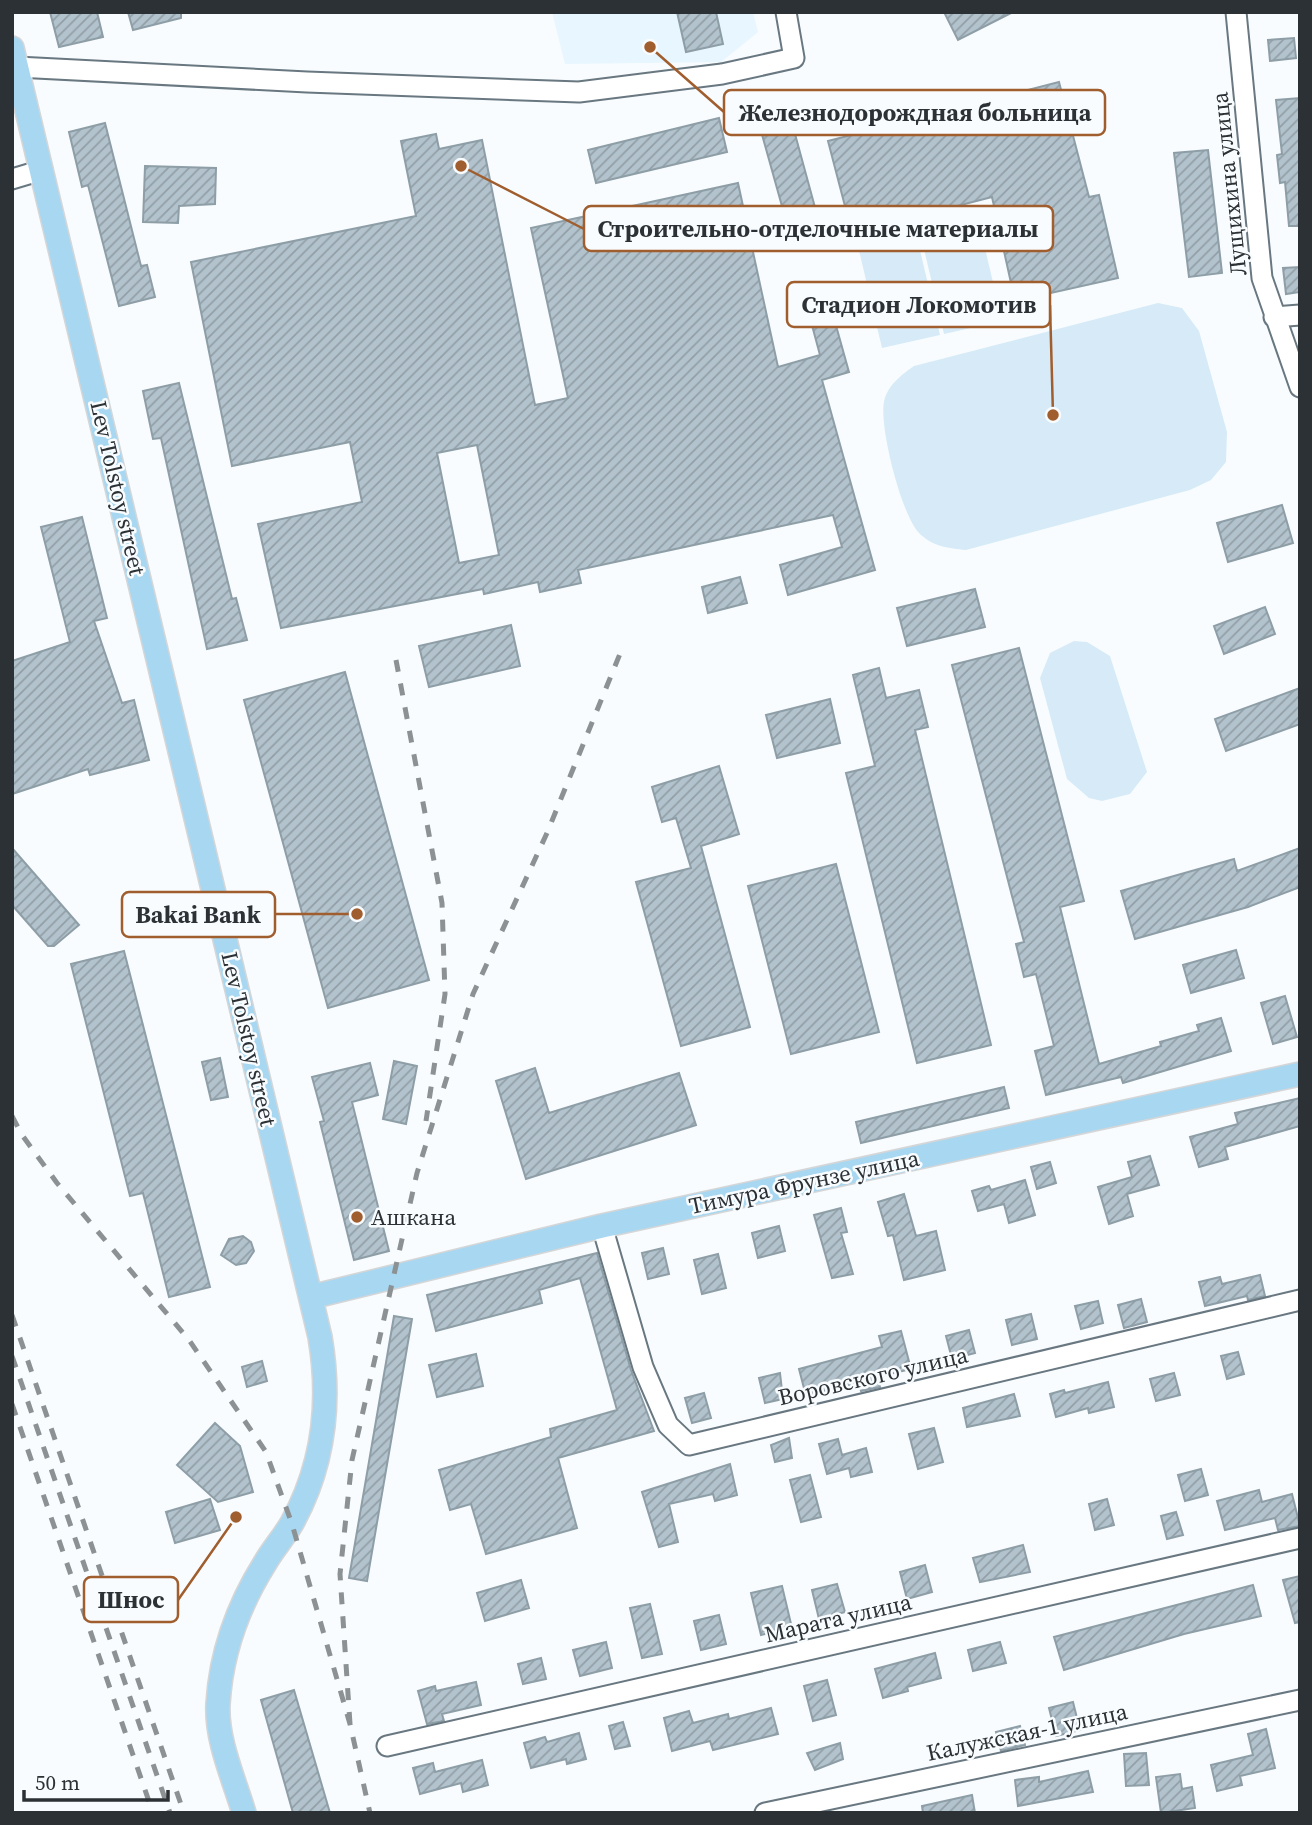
<svg xmlns="http://www.w3.org/2000/svg" width="1312" height="1825" viewBox="0 0 1312 1825" font-family="'Source Serif 4',serif">
<style>
.built{fill:#e7f6ff}
.grass{fill:#d6ebf7}
.building{fill:url(#building-hatch);stroke:#8e9ea7;stroke-width:2;fill-rule:evenodd}
.lines{fill:none;stroke-linecap:round;stroke-linejoin:round}
.minor-casing{stroke:#687780;stroke-width:23}
.major-casing{stroke:#d5d6d7;stroke-width:26}
.minor{stroke:#fff;stroke-width:19}
.major{stroke:#a8d7f1;stroke-width:23}
.rail{stroke:#8c9194;stroke-width:5;stroke-dasharray:12 12;stroke-linecap:butt}
.poi-dot{fill:#a05d2d;stroke:#f8fcfe;stroke-width:2.5}
.labels{text-anchor:middle;stroke-width:5;stroke-linejoin:round;paint-order:stroke}
.street-label{font-size:23px;fill:#2b3135;stroke:#f8fcfe}
.poi-label{font-size:23px;fill:#2b3135;stroke:#f8fcfe;text-anchor:start}
.leader{fill:none;stroke:#a05d2d;stroke-width:2.5}
.callout-dot{fill:#a05d2d;stroke:#f8fcfe;stroke-width:2.5}
.callout{fill:#f8fcfe;stroke:#a05d2d;stroke-width:2.5}
.callout-label{font-size:24px;text-anchor:middle;font-weight:bold;fill:#2b3135}
</style>
<defs>
<pattern id="building-hatch" width="6" height="6" patternUnits="userSpaceOnUse" patternTransform="scale(1.75)"><rect width="6" height="6" fill="#b3c3cd"/><path d="M-1 1l2-2M0 6l6-6M5 7l2-2" fill="none" stroke="#929fa7"/></pattern>
</defs>
<rect width="100%" height="100%" fill="#f8fcfe"/>
<path class="built" d="M552,12h201l5,20 -37,30 -156,2z"/>
<path class="grass" d="M977,214l25,107 -58,13 -25,-106z
M915,229l25,106 -58,13 -25,-106z
M1158,303l24,5 17,23 28,101 -1,30 -15,18 -21,10 -224,60c-18,-2 -31,-3 -45,-15 -19,-16 -42,-108 -37,-133 3,-16 17,-27 30,-36z
M1074,641l13,1 23,14 37,116 -17,22 -28,7 -13,-3 -22,-19 -27,-101 10,-25z"/>
<path class="building" d="M50,12h47l6,25 -44,10z
M128,12h53v6l-48,12z
M677,12h39l7,32 -37,8z
M944,12h69l-55,28z
M1294,38l2,20 -26,3 -2,-21z
M1059,82l30,115 10,-2 19,83 -103,23 -23,-104 -140,36 -24,-92z
M1300,98v128h-11l-4,-44 -5,1 -3,-28 5,-1 -6,-54z
M719,118l8,34 -131,31 -8,-33z
M105,123l36,143 6,-1 8,32 -36,9 -31,-121 -6,2 -13,-55z
M792,123l30,110 -30,9 -31,-111z
M436,134l3,15 43,-9 53,265 33,-7 -37,-170 207,-45 40,184 42,-12 -14,-52 22,-6 21,75 -27,8 53,190 -87,25 -8,-30 62,-18 -9,-32 -255,55 3,13 -41,9 -2,-10 -54,12 -1,-5 -202,39 -23,-104 104,-22 -12,-60 -118,24 -41,-204 225,-46 -15,-75zM477,445l22,110 -40,8 -22,-110z
M1208,150l14,123 -33,4 -15,-124z
M145,166l71,2 -1,36 -36,2 -1,17 -35,-1z
M1300,267v25l-14,2 -3,-26z
M179,383l53,216 4,-1 11,42 -40,9 -46,-211 -8,1 -10,-48z
M1282,505l11,38 -65,19 -11,-39z
M82,517l25,101 -13,3 28,82 12,-3 15,60 -59,15 -2,-6 -76,25v-133l58,-19 -29,-115z
M740,577l7,26 -39,10 -6,-26z
M975,589l10,38 -78,19 -10,-38z
M1265,607l10,27 -51,20 -10,-28z
M511,625l9,41 -91,21 -10,-41z
M1019,648l65,253 -24,6 39,157 62,-18 -1,-4 39,-11 -2,-6 24,-7 10,33 -108,32 -2,-6 -75,18 -11,-44 19,-5 -18,-72 -12,3 -8,-33 8,-2 -72,-277z
M879,668l7,30 33,-8 9,37 -13,3 76,315 -74,18 -71,-290 29,-7 -22,-91z
M345,672l84,308 -101,28 -84,-308z
M1300,688v36l-74,27 -11,-32z
M830,699l10,44 -63,15 -11,-43z
M719,766l20,68 -38,12 49,181 -69,19 -45,-164 55,-14 -15,-50 -14,4 -10,-35z
M12,848l67,77 -25,21h-6l-36,-41z
M1300,848v39l-52,20 -113,32 -14,-48 113,-32 3,12z
M836,864l43,168 -88,22 -43,-168z
M1236,950l8,28 -53,15 -8,-28z
M124,951l86,336 -41,10 -26,-104 -13,3 -59,-232z
M1285,996l12,41 -24,7 -12,-41z
M220,1058l8,39 -17,3 -9,-38z
M394,1061l23,5 -11,58 -23,-5z
M370,1063l8,32 -26,7 37,149 -35,9 -34,-138 4,-1 -12,-44z
M535,1068l14,45 130,-40 17,52 -170,54 -30,-98z
M1004,1087l5,21 -148,35 -5,-21z
M1300,1098v28l-75,21 3,12 -29,8 -9,-30 48,-13 -3,-11z
M1150,1156l9,29 -32,9 6,22 -24,8 -11,-37 34,-10 -4,-15z
M1050,1162l6,21 -19,6 -6,-22z
M1025,1180l10,35 -26,8 -5,-19 -26,7 -6,-20 17,-5 2,4z
M904,1194l12,42 20,-5 9,39 -41,10 -11,-45 -5,1 -10,-34z
M841,1208l6,24 -6,1 12,41 -21,4 -18,-63z
M779,1226l6,25 -27,7 -6,-25z
M243,1236l8,6 3,9 -8,12 -10,2 -15,-10 8,-16z
M663,1248l6,26 -21,5 -6,-26z
M597,1253l34,117 23,61 -96,27 19,70 -91,26 -15,-50 -21,6 -11,-40 112,-33 -1,-8 67,-19 -37,-132 -41,12 3,13 -106,28 -9,-36z
M718,1254l8,34 -24,6 -8,-34z
M1260,1275l5,21 -17,4 -1,-4 -42,10 -6,-24 21,-5 2,7z
M1141,1299l6,23 -23,6 -6,-23z
M1098,1301l5,22 -22,6 -6,-23z
M1031,1314l6,25 -25,6 -6,-25z
M394,1316l18,3 -45,262 -18,-3z
M969,1330l6,23 -23,6 -6,-23z
M901,1331l10,38 -34,8 3,10 -19,4 -2,-8 -53,13 -7,-27 83,-22 -3,-11z
M1238,1352l6,22 -17,5 -6,-23z
M476,1354l7,32 -46,11 -8,-32z
M262,1361l5,20 -20,6 -5,-20z
M780,1373l3,26 -18,4 -6,-25z
M1174,1373l6,22 -24,6 -6,-22z
M1108,1382l6,25 -25,6 -1,-5 -32,9 -6,-23 14,-4 1,3z
M704,1393l7,25 -19,5 -7,-25z
M1014,1394l6,22 -53,11 -4,-19z
M215,1423l25,23 13,46 -35,10 -41,-37z
M934,1428l9,34 -25,7 -9,-35z
M789,1438l3,20 -17,4 -4,-17z
M838,1439l4,16 24,-7 6,24 -21,5 -2,-9 -22,6 -8,-30z
M730,1464l7,31 -22,6 -2,-7 -44,10 9,38 -19,5 -17,-55z
M1201,1469l7,26 -23,6 -7,-26z
M810,1475l11,42 -20,5 -11,-42z
M1259,1490l3,12 30,-8 8,32 -22,4 -3,-12 -50,12 -8,-29z
M210,1499l10,31 -45,13 -9,-31z
M1107,1499l7,26 -19,5 -6,-26z
M1176,1512l7,23 -16,4 -6,-23z
M1023,1545l7,27 -50,10 -7,-24z
M925,1565l7,27 -25,7 -7,-27z
M1300,1576v46l-5,1 -12,-43z
M521,1580l8,28 -44,13 -8,-28z
M837,1584l8,28 -26,7 -7,-29z
M1253,1585l8,31 -77,18 -120,36 -10,-33z
M782,1586l10,42 -31,7 -10,-42z
M650,1604l12,50 -20,4 -12,-50z
M719,1615l7,29 -25,6 -7,-29z
M606,1642l6,26 -32,8 -7,-26z
M1000,1642l6,21 -33,8 -5,-21z
M935,1653l6,25 -34,9 1,4 -25,7 -8,-29z
M541,1658l5,21 -23,5 -5,-20z
M827,1680l9,35 -23,6 -9,-35z
M476,1682l5,23 -39,9 2,7 -17,3 -9,-33 17,-5 1,5z
M294,1690l36,123h-37l-32,-113z
M1073,1702l7,28 -24,6 -7,-28z
M771,1708l7,26 -65,16 -3,-9 -38,10 -8,-33 25,-7 4,12 35,-9 1,5z
M623,1722l7,24 -15,3 -6,-23z
M1020,1726l5,19 -24,6 -5,-19z
M1266,1729l9,39 -35,8 2,9 -25,6 -6,-26 42,-10 -5,-21z
M579,1733l7,26 -19,5 -1,-5 -35,9 -7,-25 21,-6 2,5z
M840,1743l3,16 -28,11 -8,-17z
M1146,1753l3,32 -23,1 -2,-32z
M482,1760l6,25 -25,7 -2,-9 -41,11 -7,-26 20,-5 2,9z
M1088,1771l5,21 -75,14 -3,-26 24,-3v5z
M1180,1774l2,15 10,-2 3,21 -34,5 -5,-36z
M972,1795l3,18h-52l-1,-7z"/>
<g class="lines">
<g class="minor-casing">
<path id="minor" d="M1236,12l26,266 38,109
M17,67l290,15 272,10 143,-18 72,-16 -8,-46
M12,179l30,-9
M1274,317l26,-2
M602,1226l41,141 25,58 21,20 611,-145
M387,1746l913,-208
M765,1813l535,-113"/>
</g>
<g class="major-casing">
<path id="major" d="M12,48l308,1289c11,65 4,128 -28,186 -8,14 -19,26 -27,40 -27,43 -44,90 -47,141 -2,36 16,75 26,109
M311,1297l291,-71 698,-152"/>
</g>
<use href="#minor" class="minor"/>
<use href="#major" class="major"/>
<path class="rail" d="M396,660l46,243 3,91 -19,127
M12,1116l10,19 35,48 132,157 77,112 26,72 58,200 20,89
M12,1315l172,498
M12,1356l158,457
M12,1404l141,409
M350,1724l-10,-150 12,-114 65,-287 56,-179 74,-161 77,-189"/>
</g>
<circle class="poi-dot" cx="357" cy="1217" r="7"/>
<g class="labels">
<g class="street-label">
<text transform="translate(1229 184) rotate(-96)" y="8">Лущихина улица</text>
<text transform="translate(118 488) rotate(77)" y="8">Lev Tolstoy street</text>
<text transform="translate(249 1039) rotate(77)" y="8">Lev Tolstoy street</text>
<text transform="translate(804 1182) rotate(-12)" y="8">Тимура Фрунзе улица</text>
<text transform="translate(873 1376) rotate(-13)" y="8">Воровского улица</text>
<text transform="translate(838 1618) rotate(-13)" y="8">Марата улица</text>
<text transform="translate(1027 1732) rotate(-12)" y="8">Калужская-1 улица</text>
</g>
<g class="poi-label">
<text x="371" y="1225">Ашкана</text>
</g>
</g>
<path class="leader" d="M650 47L724 112M461 166L584 229M1053 415L1050 305M357 914L275 914M236 1517L178 1600"/>
<g class="callout-dot">
<circle cx="650" cy="47" r="7"/>
<circle cx="461" cy="166" r="7"/>
<circle cx="1053" cy="415" r="7"/>
<circle cx="357" cy="914" r="7"/>
<circle cx="236" cy="1517" r="7"/>
</g>
<g class="callout">
<rect x="724" y="90" width="381" height="45" rx="7"/>
<rect x="584" y="206" width="469" height="45" rx="7"/>
<rect x="787" y="282" width="263" height="45" rx="7"/>
<rect x="122" y="892" width="153" height="45" rx="7"/>
<rect x="84" y="1577" width="94" height="45" rx="7"/>
</g>
<g class="callout-label">
<text x="915" y="121">Железнодорождная больница</text>
<text x="818" y="237">Строительно-отделочные материалы</text>
<text x="919" y="313">Стадион Локомотив</text>
<text x="198" y="923">Bakai Bank</text>
<text x="131" y="1608">Шнос</text>
</g>
<rect width="1312" height="1825" fill="none" stroke="#2b3135" stroke-width="28"/>
<path d="M24 1790v10h144v-10" fill="none" stroke="#2b3135" stroke-width="3.5"/>
<text x="35" y="1790" font-size="21" fill="#2b3135" stroke="#f8fcfe" stroke-width="5" paint-order="stroke">50 m</text>
</svg>
